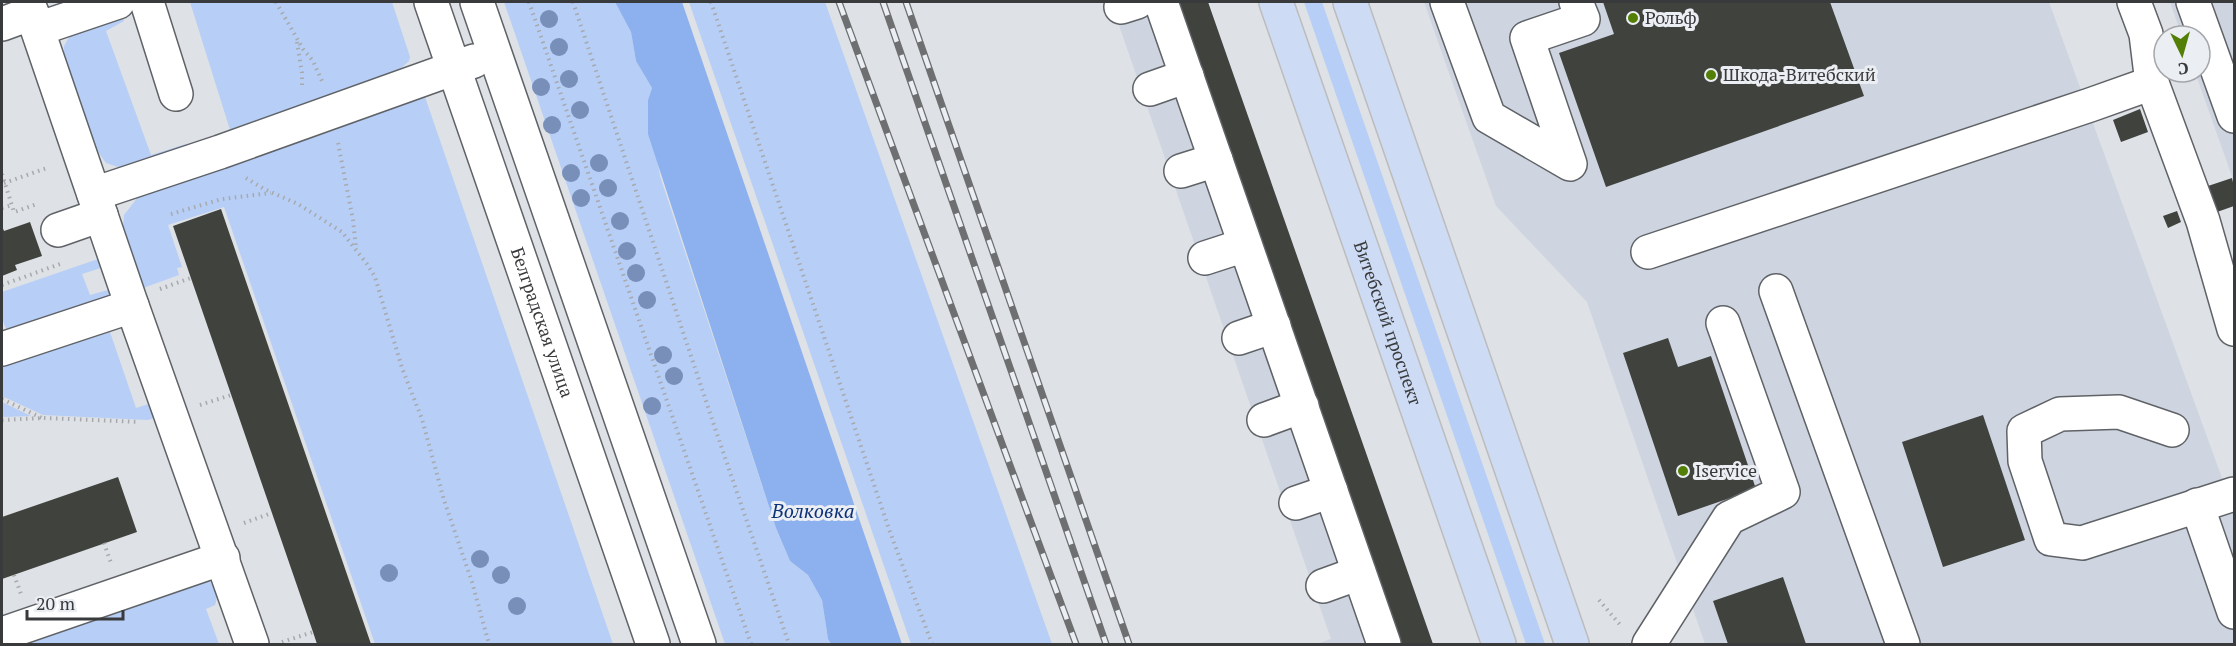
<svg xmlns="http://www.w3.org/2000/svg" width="2236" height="646" viewBox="0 0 2236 646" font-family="'PT Serif',serif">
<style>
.built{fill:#ced5e0}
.green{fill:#b7cef6}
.water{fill:#8db1ef}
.building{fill:#40423e}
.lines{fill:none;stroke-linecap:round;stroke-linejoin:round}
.minor-casing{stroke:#5f6266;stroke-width:36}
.major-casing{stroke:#bcbcbd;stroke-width:36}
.path{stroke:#a7a9ac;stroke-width:4;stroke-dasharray:1.5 4.5;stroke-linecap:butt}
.minor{stroke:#fff;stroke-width:33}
.major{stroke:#cddbf4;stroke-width:33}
.rail-casing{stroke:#6d6f71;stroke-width:7}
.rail{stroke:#ebeef3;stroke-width:4.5;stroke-dasharray:14;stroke-linecap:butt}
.tree{fill:#788fba}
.poi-dot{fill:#537f07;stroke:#ebeef3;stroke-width:2}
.labels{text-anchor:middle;stroke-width:6;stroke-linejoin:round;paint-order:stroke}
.poi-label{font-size:18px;fill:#393a3c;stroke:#ebeef3;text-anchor:start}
.street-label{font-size:18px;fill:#393a3c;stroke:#ebeef3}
.water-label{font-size:20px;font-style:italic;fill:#0b3279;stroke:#ebeef3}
</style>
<rect width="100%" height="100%" fill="#dee1e5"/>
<path class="built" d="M1111,2h97l222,642h-114l15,-5z
M1424,2h625l185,509v133h-529l-118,-342 -91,-96z
M2170,2h64v180l-39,-110h5v-36h-18z"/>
<path class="green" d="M190,2h202l18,55 -1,4 -10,9 -58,26 -110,37z
M504,2h111l16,30 5,29 16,27 -4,12 12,76 116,352 14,33 18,14 14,25 6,39 3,5h-106z
M689,2h136l227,642h-141z
M1304,2h18l223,642h-19z
M121,12l3,9 -18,10 45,124 35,-11 2,5 -67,19 -15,-5 -10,-14 -32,-93v-10l8,-14z
M424,94l189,550h-238l-151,-437 -56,18 14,42 -5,1 2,7 -36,13 -20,-62 1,-11 14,-18 197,-67z
M101,258l3,9 -22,7 8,21 18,-5 4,10 -104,31c-8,-10 -6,-26 -6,-39z
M110,332l26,76 16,-5 5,14 -9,3 -105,-5 -41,-19v-29z
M2,402l29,14 -29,1z
M207,579c7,6 12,16 8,26l-9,4 13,35h-216z"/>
<path class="water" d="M615,2h67l220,642h-71l-3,-5 -6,-39 -14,-25 -18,-14 -14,-33 -128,-394v-34l4,-12 -16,-27 -5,-29z"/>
<path class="building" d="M1177,2h31l225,642h-32z
M1603,2h227l34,94 -258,91 -47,-134 55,-19z
M2140,109l8,23 -27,10 -8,-22z
M2232,178l2,9v19l-17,6 -9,-26z
M221,209l150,435h-54l-4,-12 -140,-406z
M2177,211l4,11 -13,6 -5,-12z
M30,222l12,34 -27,9 2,5 -15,6v-50l2,5z
M1668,338l10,29 33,-11 45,133 -78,27 -55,-163z
M1983,415l42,125 -82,27 -41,-125z
M118,477l19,55 -135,47v-62z
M1783,577l23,67h-78l-15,-43z"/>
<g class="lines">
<g class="minor-casing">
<g id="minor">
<path d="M28,2l102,298 122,344"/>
<path d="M147,2l29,92"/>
<path id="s1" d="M431,2l222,642"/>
<path d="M477,2l222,642"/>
<path d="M1161,2l223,642"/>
<path d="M1447,2l42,115 81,47 -43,-126 56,-19 -7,-17"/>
<path d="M2134,2l12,32 6,49"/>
<path d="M2193,2l41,114"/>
<path d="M1121,7l16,-5"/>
<path d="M2,24l30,-11"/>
<path d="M38,29l80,-27"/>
<path d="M1150,89l37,-13"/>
<path d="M1181,171l35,-11"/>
<path d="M94,194l126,-42 254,-91"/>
<path d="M58,230l43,-15"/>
<path d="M1648,252l442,-147 62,-22 51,138 31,108"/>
<path d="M1205,258l40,-13"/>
<path d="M1776,291l127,353"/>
<path d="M1239,338l35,-12"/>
<path d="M2,349l130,-43"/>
<path d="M1264,420l38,-14"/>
<path d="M2172,430l-53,-18 -59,2 -36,17 1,30 26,78 31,4 152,-49"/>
<path d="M1296,503l35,-12"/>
<path d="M2197,505l37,107"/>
<path d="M1323,586l36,-13"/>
<path d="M2,634l221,-76"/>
<path d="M1649,644l80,-126 54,-26 -60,-169"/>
</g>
</g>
<g class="major-casing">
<g id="major">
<path id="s2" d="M1276,2l223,642"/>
<path d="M1350,2l222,642"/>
</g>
</g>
<path class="path" d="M276,2l27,47 10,12 9,20
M529,2l222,642
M573,2l146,438 70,204
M711,2l179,530 42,112
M297,42l5,31v15
M338,143l15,77 3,28
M2,174l12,38 23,-8
M246,178l18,11 34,15 44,28 25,32 8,13 27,91 20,51 22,81 28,82 17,62
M4,183l43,-15
M2,208l10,-3
M171,214l51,-15 49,-6
M2,285l58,-21
M160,289l31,-11
M2,399l40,19
M200,405l31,-10
M2,420l41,-2 96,4
M244,523l28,-10
M104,543l7,20
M14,575l7,19
M1599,600l23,27
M282,642l31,-10"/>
<use href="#minor" class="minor"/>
<use href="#major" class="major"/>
<g class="rail-casing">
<path id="rail" d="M839,2l237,642
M883,2l223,642
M906,2l223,642"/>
</g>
<use href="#rail" class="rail"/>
</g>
<g class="tree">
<circle cx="549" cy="19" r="9"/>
<circle cx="559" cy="47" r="9"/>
<circle cx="569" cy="79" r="9"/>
<circle cx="541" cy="87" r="9"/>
<circle cx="580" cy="110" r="9"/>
<circle cx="552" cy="125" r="9"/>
<circle cx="599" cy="163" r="9"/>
<circle cx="571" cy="173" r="9"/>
<circle cx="608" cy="188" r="9"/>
<circle cx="581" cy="198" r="9"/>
<circle cx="620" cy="221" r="9"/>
<circle cx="627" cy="251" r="9"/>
<circle cx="636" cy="273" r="9"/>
<circle cx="647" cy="300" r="9"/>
<circle cx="663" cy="355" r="9"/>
<circle cx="674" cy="376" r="9"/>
<circle cx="652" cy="406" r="9"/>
<circle cx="480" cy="559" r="9"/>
<circle cx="389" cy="573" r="9"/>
<circle cx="501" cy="575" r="9"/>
<circle cx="517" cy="606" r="9"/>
</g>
<g class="poi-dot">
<circle cx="1633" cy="18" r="6"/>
<circle cx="1711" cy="75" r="6"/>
<circle cx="1683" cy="471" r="6"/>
</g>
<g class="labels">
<g class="poi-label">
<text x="1645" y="24">Рольф</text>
<text x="1723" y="81">Шкода-Витебский</text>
<text x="1695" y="477">Iservice</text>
</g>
<g class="street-label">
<text dy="6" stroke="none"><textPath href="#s1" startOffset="339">Белградская улица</textPath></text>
<text dy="6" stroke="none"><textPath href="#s2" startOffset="340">Витебский проспект</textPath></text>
</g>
<g class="water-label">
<text x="813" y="518">Волковка</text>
</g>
</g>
<rect width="2236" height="646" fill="none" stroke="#393a3c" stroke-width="6"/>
<g transform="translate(2182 54) rotate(175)"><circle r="28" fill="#ebeef3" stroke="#a4a6aa" stroke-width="1.5"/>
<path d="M0-4.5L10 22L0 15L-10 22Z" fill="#537f07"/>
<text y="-9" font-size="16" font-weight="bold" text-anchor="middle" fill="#393a3c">С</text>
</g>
<path d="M27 610v9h96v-9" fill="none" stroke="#393a3c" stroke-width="3"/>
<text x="36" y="610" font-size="18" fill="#393a3c" stroke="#ebeef3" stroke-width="4.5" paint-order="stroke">20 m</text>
</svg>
